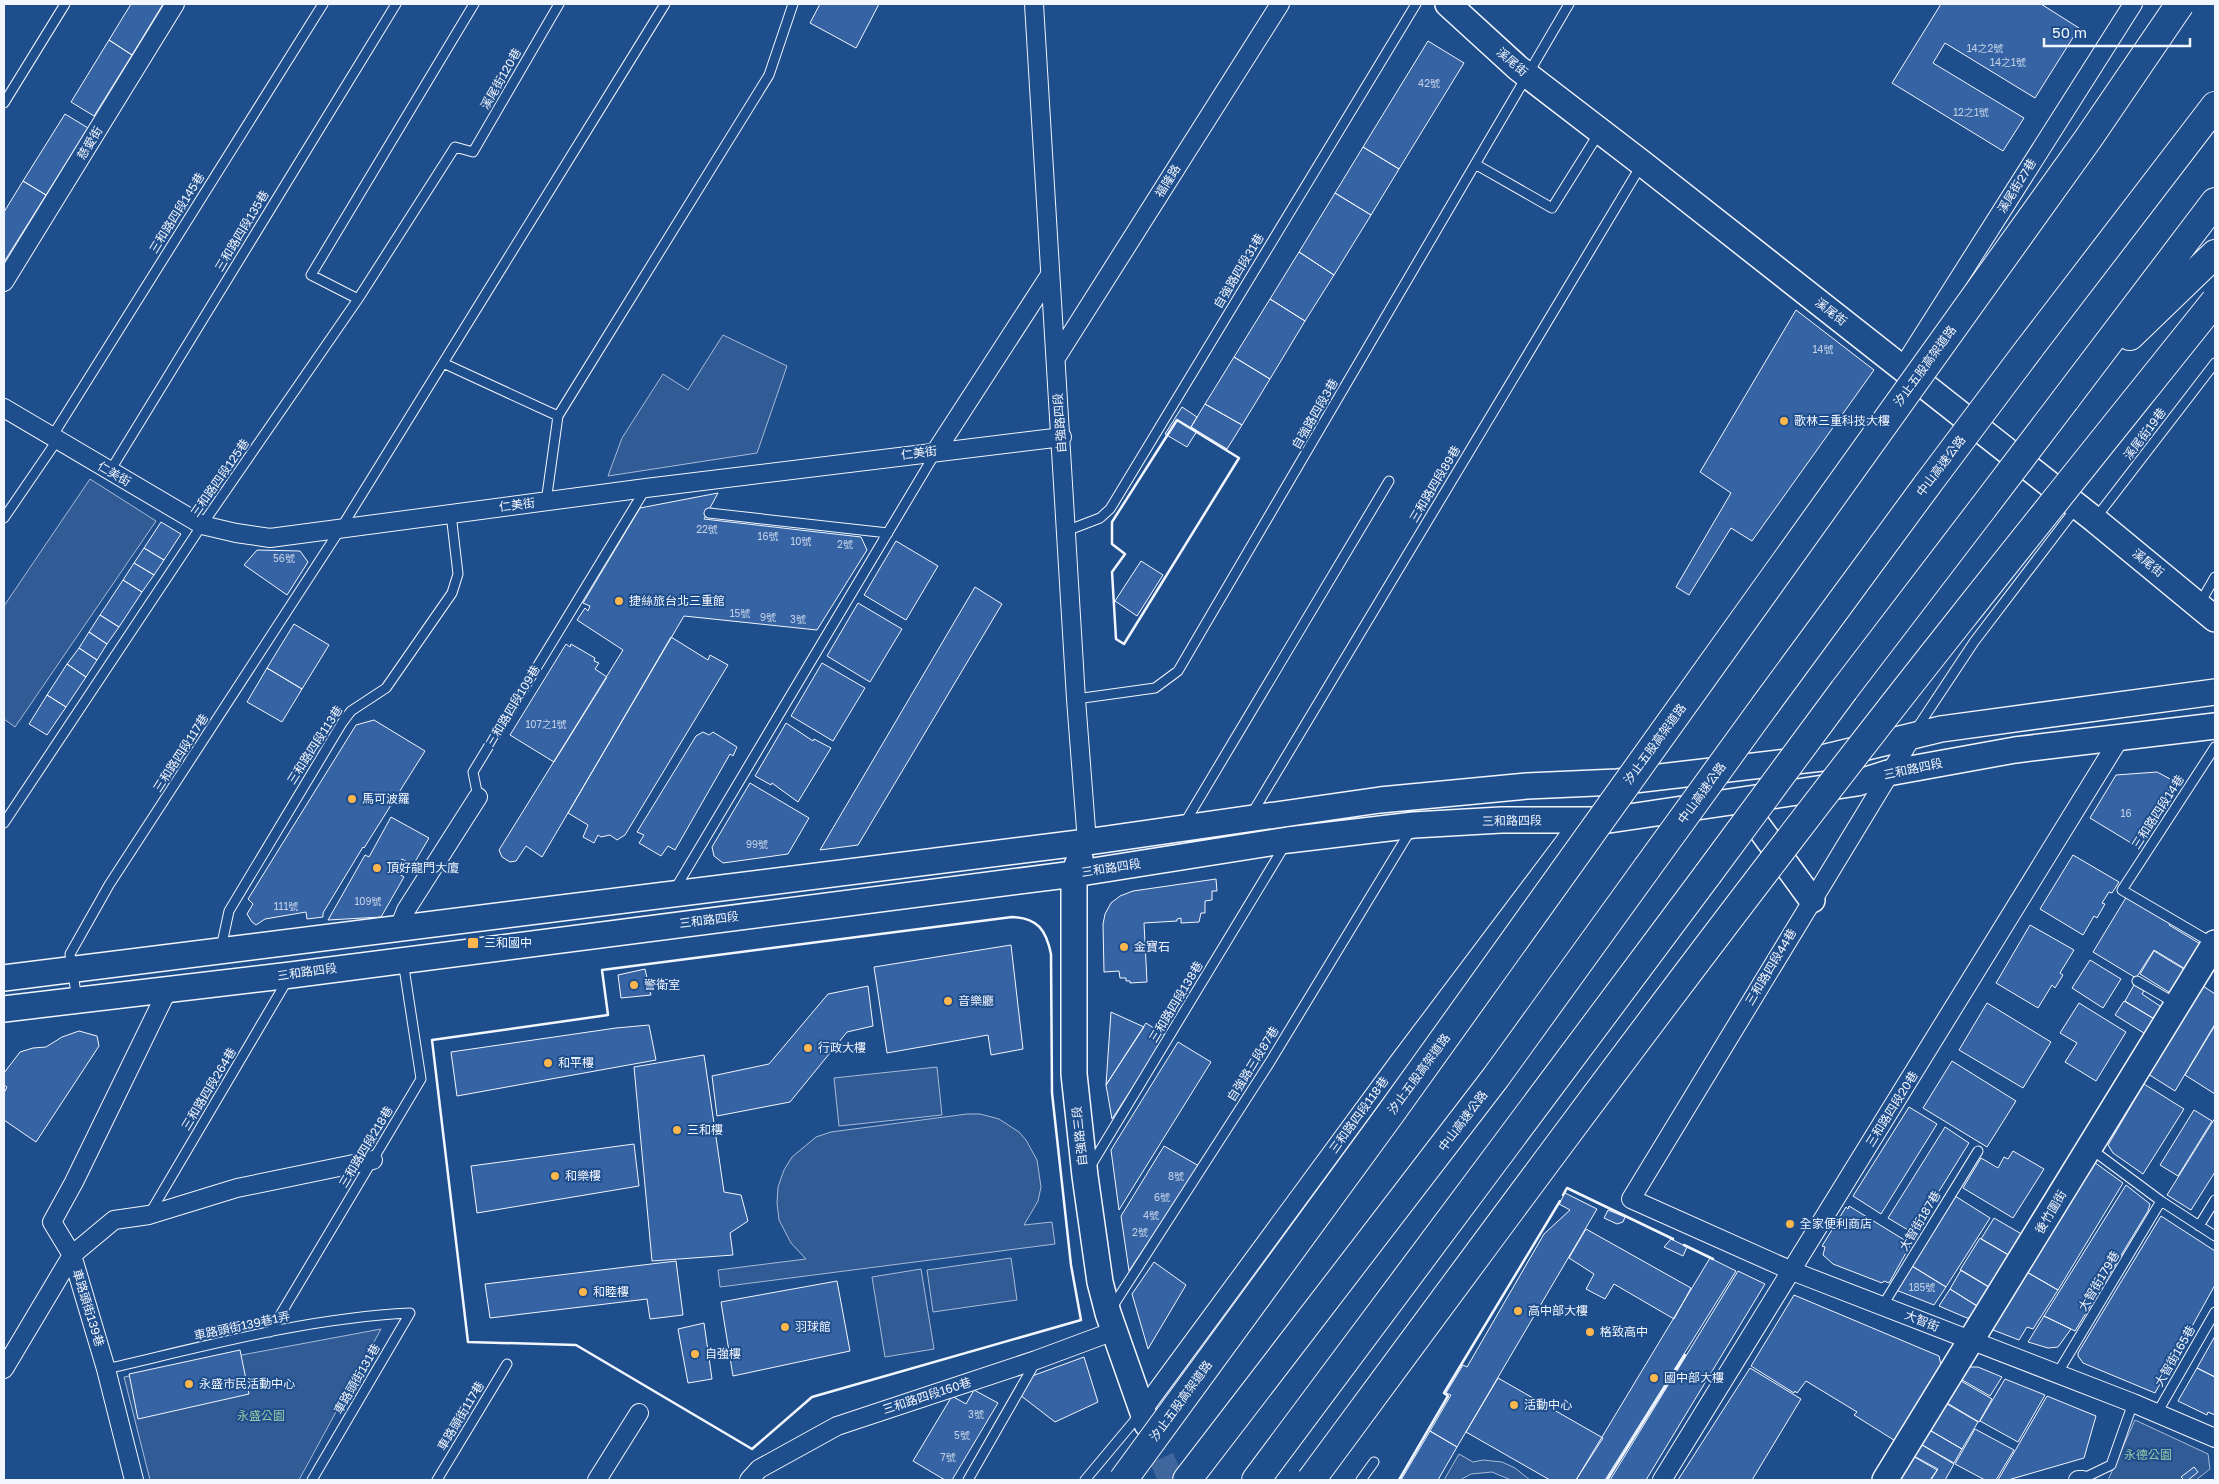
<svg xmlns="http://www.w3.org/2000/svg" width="2219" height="1484" viewBox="0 0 2219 1484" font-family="'Golos Text','Noto Sans TC',sans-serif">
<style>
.built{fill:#305b95;stroke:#a8bbd7}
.building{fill:#3563a3;stroke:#f2f6ff}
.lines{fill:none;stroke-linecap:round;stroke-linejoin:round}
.secondary-tunnel{stroke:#3f679d;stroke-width:25;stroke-dasharray:25 12;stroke-linecap:butt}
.lane-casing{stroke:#f2f6ff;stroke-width:11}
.street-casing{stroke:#f2f6ff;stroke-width:20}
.secondary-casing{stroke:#f2f6ff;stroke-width:28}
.highway-casing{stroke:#f2f6ff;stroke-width:30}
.lane{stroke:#1f4e8c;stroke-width:9}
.street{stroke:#1f4e8c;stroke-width:18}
.secondary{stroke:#1f4e8c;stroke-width:25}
.highway{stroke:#1f4e8c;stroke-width:28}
.highway-bridge-casing{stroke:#f2f6ff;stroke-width:30;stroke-linecap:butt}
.highway-bridge{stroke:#1f4e8c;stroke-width:28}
.wall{stroke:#f2f6ff;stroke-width:2.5}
.poi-dot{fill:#ffb74d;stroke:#1f4e8c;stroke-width:2}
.labels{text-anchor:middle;stroke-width:4;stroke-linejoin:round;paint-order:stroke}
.number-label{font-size:10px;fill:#c3d1e8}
.street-label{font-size:12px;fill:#f2f6ff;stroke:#1f4e8c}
.poi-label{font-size:12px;fill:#f2f6ff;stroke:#1f4e8c;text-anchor:start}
.park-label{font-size:12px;fill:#97c8a6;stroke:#1f4e8c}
</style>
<rect width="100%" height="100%" fill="#1f4e8c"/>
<path class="built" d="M723,335l64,31 -30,87 -149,23 14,-38 41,-64 25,16z
M90,479l66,42 -141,206 -11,-8v-113z
M937,1067l5,48 -103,11 -5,-48z
M967,1114h13l19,5 20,13 7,8 11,20 4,27 -3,14 -14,24 28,-3 3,22 -335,43 -2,-17 88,-11 -15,-16 -12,-23 -2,-17 1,-16 6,-17 8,-13 24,-20 15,-5z
M1011,1258l6,42 -84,12 -6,-42z
M921,1269l13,80 -49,8 -13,-80z
M381,1329l-82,151h-149l-26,-103z
M2135,1420l73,34 2,15 -14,11h-88z
M1459,1454l14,8 10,-2 19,2 13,6 15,12h-19l-19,-8 -21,2 -11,6h-16z"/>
<path class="building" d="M131,4h32l-31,51 -23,-15z
M820,4h59l-23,44 -46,-25z
M1941,4h100l38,24 -44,70 -90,-55 -12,20 91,55 -21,33 -111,-68z
M109,40l23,15 -38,61 -23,-14z
M1428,41l36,22 -65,106 -36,-22z
M65,114l23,14 -42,67 -23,-14z
M1363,147l36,22 -28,46 -36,-22z
M23,181l23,14 -42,67v-50z
M1335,193l36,22 -37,60 -35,-23z
M1299,252l35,23 -29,46 -35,-22z
M1270,299l35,22 -35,58 -36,-22z
M1796,310l78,60 -122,171 -21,-13 -42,67 -13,-8 55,-94 -31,-21z
M1234,357l36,22 -28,46 -37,-21z
M1205,404l37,21 -15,24 -36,-22z
M1182,407l15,10 -6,10 6,4 -10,16 -22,-13z
M718,493l-14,26 157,18 6,13 -50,80 -133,-14 -142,241 -16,-11 -10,15 -6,1 -8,-5 -3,-7 124,-200 -46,-30 8,-12 3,3 2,-5 -7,-3 57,-95z
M161,522l20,12 -17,26 -20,-12z
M896,541l42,25 -32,54 -42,-25z
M144,548l20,12 -10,15 -20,-12z
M257,550l43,1 8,11 -21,33 -43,-30z
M1141,561l22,14 -26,41 -22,-15z
M134,563l20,12 -12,17 -19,-12z
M123,580l19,12 -23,35 -19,-12z
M975,587l27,17 -144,241 -38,5z
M858,603l44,26 -32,53 -43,-26z
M100,615l19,12 -12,17 -18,-12z
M294,624l35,21 -27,44 -35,-21z
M89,632l18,12 -10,16 -18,-12z
M671,637l37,23 2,-5 18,10 -103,170 -8,5 -7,-5 -9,2 -3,-2 -4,8 -11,-6 5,-12 -20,-12z
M566,644l4,3 1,-3 24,14 -1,3 5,2 -4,6 12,8 -53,85 -44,-27z
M79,648l18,12 -11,17 -19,-13z
M822,663l43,25 -32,53 -42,-25z
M67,664l19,13 -20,30 -19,-12z
M267,668l35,21 -20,33 -35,-20z
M47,695l19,12 -19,28 -18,-11z
M374,720l51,31 -61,97 -1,-1 -40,66v4l-16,2 -1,-7 -41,7 -9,6 -4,-3 -5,-8 6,-10 -5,-5 108,-174z
M786,723l27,18 1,-2 17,9 -33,54 -26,-19 -1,2 -16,-9z
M703,732l6,3 4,-3 24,15 -4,9 -3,-2 -55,96 -7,-4 -7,10 -22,-13 5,-8 -7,-3 59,-96z
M2157,772l17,9 -15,26 3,1 -12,20 -3,-1 -11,19 -46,-28 26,-43z
M750,783l59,35 -21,36 -65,9 -9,-7 -2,-9z
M391,817l38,21 -16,27 -11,-6 -8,12 10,6 -23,40 -53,3 37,-65 4,2z
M2073,855l46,27 -7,11 -3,-1 -7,11 3,1 -8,14 -3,-2 -11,19 -43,-26z
M1216,879l1,12h-5v9l-7,1v12h-4l-2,9 -18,1v-5l-4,1v2l-33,2 3,59 -17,1v-2h-4v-3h-6l-1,-7 -15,1 -1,-48 2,-10 6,-11 9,-7 13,-5z
M2127,896l44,26 -2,3 33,20 -15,25 -33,-20 -18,28 -43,-26z
M2030,925l44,25 -14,23 3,2 -8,13 -3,-3 -14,23 -42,-25z
M1011,945l12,104 -32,6 -3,-20 -101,18 -13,-86z
M2154,951l33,20 -15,23 -32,-20z
M2090,960l31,19 -18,29 -31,-20z
M645,969l6,26 -30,3 -3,-23z
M2200,984l15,10v30l-40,67 -27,-17z
M2134,985l10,6 -2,3 18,12 1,3 -5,11 -31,-19z
M868,986l5,40 -26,6 -57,70 -73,14 -5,-40 57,-12 59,-70z
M2124,1001l32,19 -9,15 -32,-20z
M1987,1003l64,39 -28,46 -64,-38z
M2079,1003l47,29 -30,49 -31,-19 12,-19 -17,-10z
M1111,1012l33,15 -38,58z
M1146,1023l20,13 -54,83 -6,-34z
M649,1025l7,35 -199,36 -6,-44 165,-24z
M2214,1027l1,1v66l-30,-19z
M79,1031l18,5 2,10 -63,96 -32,-22v-27l3,-6 -3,-2v-12l16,-21 13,-4 13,-1 16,-10z
M1178,1042l33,20 -92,148 -8,-60z
M704,1055l20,137 17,3 7,26 -18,12 3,22 -81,6 -18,-194z
M1952,1061l64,40 -29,46 -64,-39z
M2144,1084l40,25 -41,65 -30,-21 -5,-8z
M1909,1107l28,17 -56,90 -28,-18z
M2194,1110l18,11 -34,55 -18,-11z
M2215,1118v54l-24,38 -24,-15z
M1945,1127l24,16 -56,90 -25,-15z
M634,1144l5,42 -162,27 -6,-47z
M1164,1146l35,20 -70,105 -8,-55z
M2013,1151l31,18 -31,49 -50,-30 18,-30 17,10 6,-11 4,2z
M2094,1162l29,21 -65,107 -33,-19z
M2126,1185l24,19 -2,7 -73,120 -31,-15z
M1565,1193l32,16 -140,238 -27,-16 21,-36 -5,-2 17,-28 4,2 77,-133 26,-24 -11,-6z
M1955,1196l35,22 -44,69 -34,-21z
M1849,1206l62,38 -22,39 -5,-2 -2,2 -49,-19 -10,-9 2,-8 -3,-1 24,-39 2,2z
M1608,1210l17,7 -2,5 -6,2 -13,-6z
M2161,1216l54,35v34l-60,108 -72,-30 -5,-7v-3z
M1994,1218l31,18 -13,21 -31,-18z
M1586,1229l105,59 -17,31 -60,-35 -9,15 -19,-10 8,-15 -25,-16z
M1980,1238l32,19 -20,32 -32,-19z
M1671,1239l16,8 -4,9 -19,-9z
M1710,1258l26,13 -131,209h-29z
M676,1261l7,54 -33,4 -3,-20 -157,19 -5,-34z
M1154,1262l32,23 -38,64 -16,-55z
M1912,1266l34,21 -12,18 -38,-15z
M1961,1270l30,18 -12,19 -29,-18z
M1738,1271l27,13 -119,196h-36z
M2025,1271l33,19 -25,39 -6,-2 -8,13 -31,-12z
M837,1281l13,70 -117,25 -12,-74z
M1950,1289l30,19 -8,10h-5l-28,-12z
M1794,1295l145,61 2,9 -44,77 -43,-27 3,-3 -51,-31 -9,12 -2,-2 -1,2 -43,-27z
M2044,1316l27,13 -13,18 -10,1 -20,-6z
M704,1323l8,56 -24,4 -10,-54z
M2215,1336v41l-18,-9z
M240,1350l9,44 -111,25 -9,-45z
M1084,1357l14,45 -43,20 -35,-27 12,-19z
M1968,1367h10l24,10 -12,19 -33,-19z
M1750,1368l51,31 -49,81h-74z
M2197,1368l18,9v38l-7,-3 -1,3 -29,-14z
M1498,1378l105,60 -27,42h-26l-84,-48z
M1956,1378l36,21 -13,23 -37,-22z
M2005,1379l40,16 -27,47 -38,-21z
M974,1390l24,13 -46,77h-7l-32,-19 39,-65 14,8z
M2047,1396l49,20 -12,42 -76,22h-10z
M1942,1401l36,21 -16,27 -36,-21z
M1926,1428l36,21 -8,14 -37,-21z
M1975,1429l39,21 -18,30h-11l-30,-16z
M1430,1431l27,16 -19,33h-37z
M1917,1442l37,22 -9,16h-14l7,-11 -28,-15z
M1911,1455l26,15 -7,10h-35z
M2194,1467l4,5 -10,8h-4l-3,-3z"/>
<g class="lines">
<path class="secondary-tunnel" d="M1147,1424l24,56"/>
<g class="lane-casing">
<path id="lane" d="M4,103l61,-99
M1475,164l77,44 47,-75
M358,299l-47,-24 163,-271
M443,363l115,53
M53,435l270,-431
M110,471l286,-467
M546,502l12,-86 211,-341 24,-71
M709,513l179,20
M4,518l54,-79
M2095,519l120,-156
M1066,531l34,-13 10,-9 306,-505
M2199,605l16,-28
M1076,699l79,-11 23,-17 391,-667
M1915,731l59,-89 102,-134
M478,797l-5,-25 173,-284
M1251,815l391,-651
M4,823l198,-298 156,-226 97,-152 18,5 86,-148
M1184,824l205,-343
M675,889l261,-437
M2214,944l-92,-54 93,-143
M221,948l8,-37 113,-188 9,-12 35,-23 66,-95 6,-19 -7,-60
M2137,981l38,22
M77,1000l-7,-46 39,-69 232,-357 324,-524
M2091,1149l70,52 54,35
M1090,1167l195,-322
M150,1213l138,-234
M2199,1226l16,-26
M1883,1305l95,-154
M1111,1309l159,-247 142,-234
M270,1332l151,-253 -18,-118
M106,1369c100,-23 201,-51 304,-56l-98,167
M2057,1374l104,-173
M2157,1413l58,-101
M2082,1479l29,-14 22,-62
M437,1480l70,-116
M968,1480l67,-117
M1085,1480l56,-67
M1361,1480l13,-18"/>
</g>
<g class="street-casing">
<path id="street" d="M1034,4l42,695 11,143
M4,282l171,-278
M1056,358l224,-354
M1902,368l231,-364
M4,408l198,117 34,8 34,5 376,-50 416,-51
M936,451l114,-176
M1913,735l-282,464 161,72 341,132 82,35
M399,928l7,-18 72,-113
M4,1369l68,-114 -20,-33 22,-40 94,-193
M1142,1411l255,-347 183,-243
M134,1480l-28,-111 -34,-114 42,-35 35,-5 88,-27 136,-28
M597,1480l42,-67
M749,1480l10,-11 78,-43 199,-66 78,-29
M1662,1480l459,-744
M2078,1480h5"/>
</g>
<g class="secondary-casing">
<path id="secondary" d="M1448,4l70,64 125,96 452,356 120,99
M1740,801l72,99
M1080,858l-6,16v200l11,102 15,106 8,31 39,111
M4,978l1083,-136 293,-42 147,-14 90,-4 205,-24 119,-29 274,-37
M4,1009l287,-34 783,-101 214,-34 126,-15 87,-5h108l248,-37 31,-10 127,-23 200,-24
M1885,1480l330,-537"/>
</g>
<g class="highway-casing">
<path id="highway" d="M2130,336l85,-82
M2029,349l186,-243
M2065,400l150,-198
M1844,690l139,-182
M1766,704l161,-219
M1187,1480l309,-403 151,-209
M1256,1480l452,-606"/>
</g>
<use href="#lane" class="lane"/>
<use href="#street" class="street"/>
<use href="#secondary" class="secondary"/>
<use href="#highway" class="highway"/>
<g class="highway-bridge-casing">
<path id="highway-bridge" d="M1927,485l102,-136
M1983,508l82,-108
M1647,868l119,-164
M1708,874l136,-184
M1123,1480l268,-367 697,-974 92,-135
M1311,1480c158,-214 316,-429 478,-640 139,-182 283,-360 426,-539"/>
</g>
<use href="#highway-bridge" class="highway-bridge"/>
<path class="wall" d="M1177,420l62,38 -115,186 -8,-5 -4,-67 13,-18 -13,-10v-22z
M1012,917c26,1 34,13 39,37l1,139 19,172 10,55 -269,77 -60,52 -176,-104 -108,-3 -36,-302 176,-25 -6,-45z
M1563,1195l4,-7 106,51
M1684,1245l29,14
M1399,1480l49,-84 -4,-3 116,-192
M1607,1480l78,-125"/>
</g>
<g class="poi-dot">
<circle cx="1784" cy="421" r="5"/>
<circle cx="619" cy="601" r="5"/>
<circle cx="352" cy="799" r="5"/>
<circle cx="377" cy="868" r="5"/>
<rect x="467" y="937" width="12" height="12" rx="2.5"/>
<circle cx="1124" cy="947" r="5"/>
<circle cx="634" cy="985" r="5"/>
<circle cx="948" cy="1001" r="5"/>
<circle cx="808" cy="1048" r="5"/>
<circle cx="548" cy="1063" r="5"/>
<circle cx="677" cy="1130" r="5"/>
<circle cx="555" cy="1176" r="5"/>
<circle cx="1790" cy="1224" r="5"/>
<circle cx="583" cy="1292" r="5"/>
<circle cx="1518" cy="1311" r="5"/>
<circle cx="785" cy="1327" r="5"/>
<circle cx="1590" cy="1332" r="5"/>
<circle cx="695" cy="1354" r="5"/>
<circle cx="1654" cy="1378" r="5"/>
<circle cx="189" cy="1384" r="5"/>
<circle cx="1514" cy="1405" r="5"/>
</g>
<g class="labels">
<g class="number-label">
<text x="1985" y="52">14之2號</text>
<text x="2008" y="66">14之1號</text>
<text x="1429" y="87">42號</text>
<text x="1971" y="116">12之1號</text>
<text x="1823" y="353">14號</text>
<text x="707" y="533">22號</text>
<text x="768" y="540">16號</text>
<text x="801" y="545">10號</text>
<text x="845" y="548">2號</text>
<text x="284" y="562">56號</text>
<text x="740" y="617">15號</text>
<text x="768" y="621">9號</text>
<text x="798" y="623">3號</text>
<text x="546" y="728">107之1號</text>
<text x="2126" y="817">16</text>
<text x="757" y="848">99號</text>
<text x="368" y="905">109號</text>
<text x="286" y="910">111號</text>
<text x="1176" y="1180">8號</text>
<text x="1162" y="1201">6號</text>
<text x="1151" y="1219">4號</text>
<text x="1140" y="1236">2號</text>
<text x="1922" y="1291">185號</text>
<text x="976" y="1418">3號</text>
<text x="962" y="1439">5號</text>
<text x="948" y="1461">7號</text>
</g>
<g class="street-label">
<text transform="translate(1512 62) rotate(41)" y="4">溪尾街</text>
<text transform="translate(501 79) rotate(-60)" y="4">溪尾街120巷</text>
<text transform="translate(90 143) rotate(-58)" y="4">慈愛街</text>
<text transform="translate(1168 181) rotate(-58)" y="4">福隆路</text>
<text transform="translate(2017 186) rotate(-58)" y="4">溪尾街27巷</text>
<text transform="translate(177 213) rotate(-58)" y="4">三和路四段145巷</text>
<text transform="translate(242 231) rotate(-59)" y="4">三和路四段135巷</text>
<text transform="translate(1239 271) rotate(-59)" y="4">自強路四段31巷</text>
<text transform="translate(1831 312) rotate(38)" y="4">溪尾街</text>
<text transform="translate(1925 366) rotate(-54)" y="4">汐止五股高架道路</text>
<text transform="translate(1315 414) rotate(-60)" y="4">自強路四段3巷</text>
<text transform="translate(1060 423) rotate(-94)" y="4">自強路四段</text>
<text transform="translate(2145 434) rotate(-53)" y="4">溪尾街19巷</text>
<text transform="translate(919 453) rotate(-7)" y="4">仁美街</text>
<text transform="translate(1941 466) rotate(-53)" y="4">中山高速公路</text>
<text transform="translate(114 474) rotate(30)" y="4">仁美街</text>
<text transform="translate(220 478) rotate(-55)" y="4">三和路四段125巷</text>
<text transform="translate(1435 484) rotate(-59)" y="4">三和路四段89巷</text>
<text transform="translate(517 505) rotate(-7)" y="4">仁美街</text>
<text transform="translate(2148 563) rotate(39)" y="4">溪尾街</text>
<text transform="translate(513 706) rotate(-59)" y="4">三和路四段109巷</text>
<text transform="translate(1655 744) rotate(-54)" y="4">汐止五股高架道路</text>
<text transform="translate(315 745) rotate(-57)" y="4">三和路四段113巷</text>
<text transform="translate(181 753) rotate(-57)" y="4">三和路四段117巷</text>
<text transform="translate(1913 769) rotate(-12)" y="4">三和路四段</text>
<text transform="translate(1702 793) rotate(-54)" y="4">中山高速公路</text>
<text transform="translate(2158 812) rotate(-57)" y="4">三和路四段14巷</text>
<text transform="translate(1512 821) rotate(-1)" y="4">三和路四段</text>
<text transform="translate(1111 868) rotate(-9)" y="4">三和路四段</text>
<text transform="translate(709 920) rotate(-7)" y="4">三和路四段</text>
<text transform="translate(1771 967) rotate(-59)" y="4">三和路四段44巷</text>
<text transform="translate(307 972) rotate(-8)" y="4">三和路四段</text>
<text transform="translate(1176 1002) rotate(-59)" y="4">三和路四段138巷</text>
<text transform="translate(1253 1064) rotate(-58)" y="4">自強路三段87巷</text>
<text transform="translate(1419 1074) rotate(-54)" y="4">汐止五股高架道路</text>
<text transform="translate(209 1089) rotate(-59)" y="4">三和路四段264巷</text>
<text transform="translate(1892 1109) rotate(-58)" y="4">三和路四段20巷</text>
<text transform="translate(1359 1115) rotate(-54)" y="4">三和路四段118巷</text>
<text transform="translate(1463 1121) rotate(-53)" y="4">中山高速公路</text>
<text transform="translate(1080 1136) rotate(-96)" y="4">自強路三段</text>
<text transform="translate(366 1147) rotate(-59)" y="4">三和路四段218巷</text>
<text transform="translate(2051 1212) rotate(-59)" y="4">後竹圍街</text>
<text transform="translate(1920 1221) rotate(-59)" y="4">大智街187巷</text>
<text transform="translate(2099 1281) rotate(-59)" y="4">大智街179巷</text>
<text transform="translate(88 1308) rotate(73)" y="4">車路頭街139巷</text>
<text transform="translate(1922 1321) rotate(22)" y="4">大智街</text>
<text transform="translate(242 1326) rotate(-12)" y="4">車路頭街139巷1弄</text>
<text transform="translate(2175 1356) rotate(-60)" y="4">大智街165巷</text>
<text transform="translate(357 1379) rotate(-60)" y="4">車路頭街131巷</text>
<text transform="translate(927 1396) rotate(-18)" y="4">三和路四段160巷</text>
<text transform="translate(1181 1401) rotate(-54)" y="4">汐止五股高架道路</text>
<text transform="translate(461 1416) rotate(-59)" y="4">車路頭街117巷</text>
</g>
<g class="poi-label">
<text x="1794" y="425">歌林三重科技大樓</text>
<text x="629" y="605">捷絲旅台北三重館</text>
<text x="362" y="803">馬可波羅</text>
<text x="387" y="872">頂好龍門大廈</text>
<text x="484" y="947">三和國中</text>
<text x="1134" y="951">金寶石</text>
<text x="644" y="989">警衛室</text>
<text x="958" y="1005">音樂廳</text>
<text x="818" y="1052">行政大樓</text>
<text x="558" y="1067">和平樓</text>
<text x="687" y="1134">三和樓</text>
<text x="565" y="1180">和樂樓</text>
<text x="1800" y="1228">全家便利商店</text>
<text x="593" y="1296">和睦樓</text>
<text x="1528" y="1315">高中部大樓</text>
<text x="795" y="1331">羽球館</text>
<text x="1600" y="1336">格致高中</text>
<text x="705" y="1358">自強樓</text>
<text x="1664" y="1382">國中部大樓</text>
<text x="199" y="1388">永盛市民活動中心</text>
<text x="1524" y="1409">活動中心</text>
</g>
<g class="park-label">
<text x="261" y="1420">永盛公園</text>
<text x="2148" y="1459">永德公園</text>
</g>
</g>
<rect width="2219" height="1484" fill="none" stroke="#f2f6ff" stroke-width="10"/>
<path d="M2044 38v8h146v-8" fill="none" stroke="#f2f6ff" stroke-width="2.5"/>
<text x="2052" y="38" font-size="15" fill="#f2f6ff" stroke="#1f4e8c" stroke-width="4" paint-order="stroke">50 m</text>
</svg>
